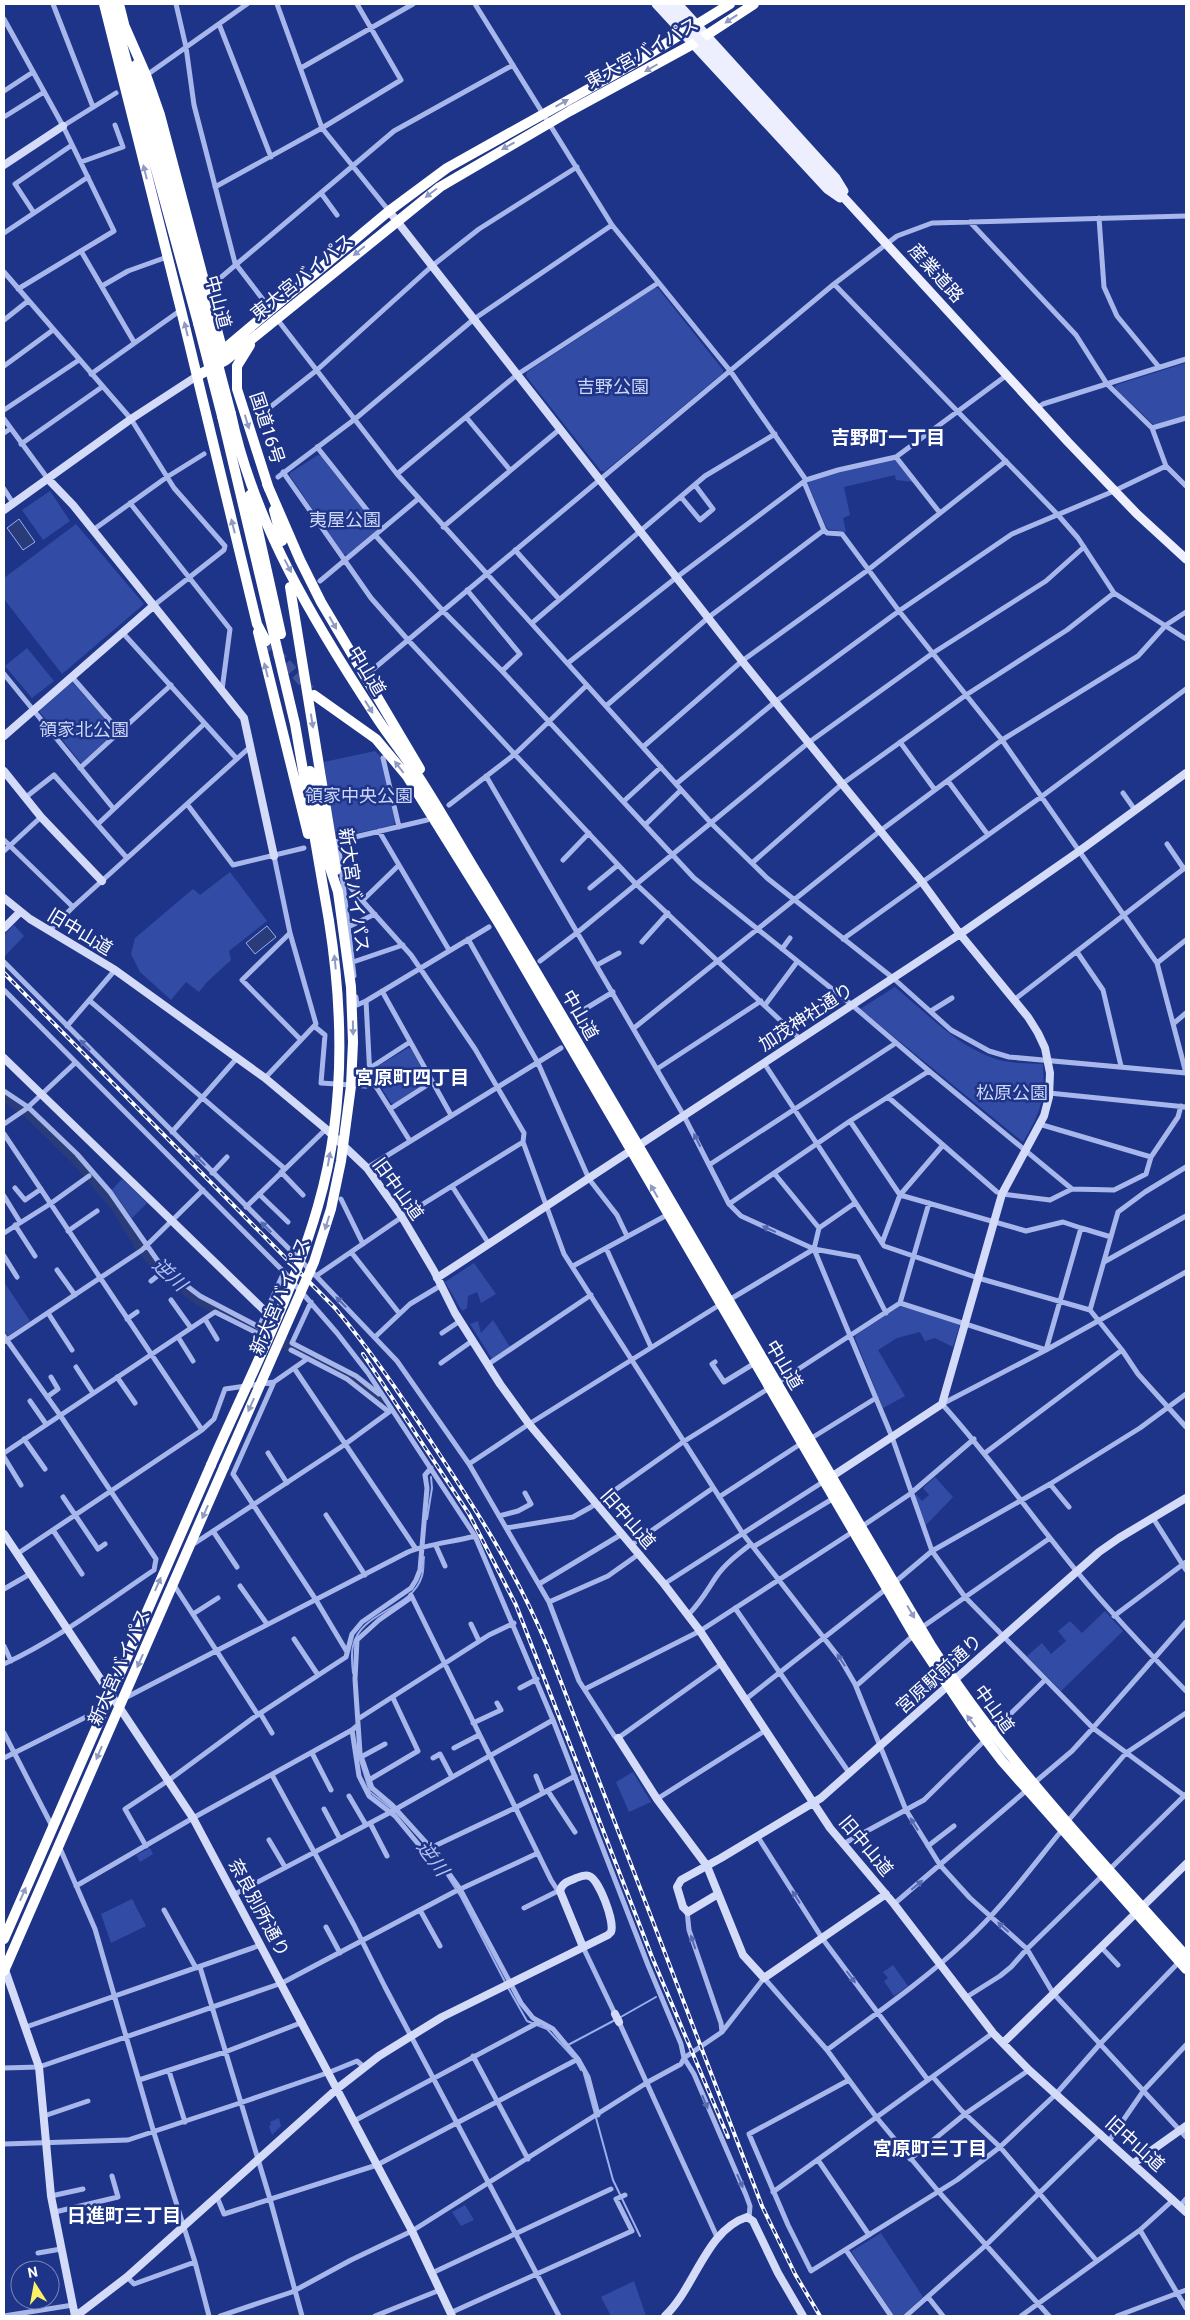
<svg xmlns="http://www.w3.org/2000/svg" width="1190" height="2320" viewBox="0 0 1190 2320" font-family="Roboto,'Noto Sans JP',sans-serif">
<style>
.green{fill:#324ca5}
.water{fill:#2a3b7a;stroke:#9bafed}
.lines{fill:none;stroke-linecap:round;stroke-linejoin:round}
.stream{stroke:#9bafed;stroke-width:2}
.river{stroke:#2a3b7a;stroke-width:12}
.highway-tunnel{stroke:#40529a;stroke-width:10;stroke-dasharray:10 5;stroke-linecap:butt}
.street{stroke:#a8b7eb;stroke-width:5}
.secondary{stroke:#d4dbf8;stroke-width:8}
.primary{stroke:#edeffe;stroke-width:9}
.highway{stroke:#fff;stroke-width:10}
.rail-casing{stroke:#fff;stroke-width:4}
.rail{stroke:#1e3488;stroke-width:2;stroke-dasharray:5.5;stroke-linecap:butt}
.primary-bridge{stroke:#edeffe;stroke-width:9}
.highway-bridge{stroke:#fff;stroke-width:10}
.oneway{fill:#8e9ac4}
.oneway2{fill:#5568b0}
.labels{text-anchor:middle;stroke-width:5;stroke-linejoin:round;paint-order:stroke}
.street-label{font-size:18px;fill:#fff;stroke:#1e3488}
.park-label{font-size:18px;fill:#cdd7f8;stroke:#1e3488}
.neighbourhood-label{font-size:19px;font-weight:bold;fill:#fff;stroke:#1e3488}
.water-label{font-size:19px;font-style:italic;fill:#b4c2f2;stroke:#1e3488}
</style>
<rect width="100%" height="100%" fill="#1e3488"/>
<path class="green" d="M655,288h3l65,82v3l-118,98h-4l-75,-95 1,-4z
M1186,363v53l-32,9 -39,-37 1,-3z
M318,455l3,1 56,70v4l-30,25 -4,-1 -53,-78v-3z
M896,459l19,23 -19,-2 -1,-5 -51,12 6,28 -7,3 3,14 -19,-3 -19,-45 2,-4 31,-9z
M50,491l20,30 -27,19 -21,-30z
M76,524l68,80 -82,70 -58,-75v-21z
M27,648l27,33 -22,17 -27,-32z
M72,682l45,50 -36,31 -42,-52z
M375,751l6,6 14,65 -2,3 -58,13 -11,-76z
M230,872l37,49 -38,30 2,9 -24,22 -8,10 -13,-10 -15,18 -31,-28 -9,-18 4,-16 58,-49 7,6z
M14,925l10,11 -20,21v-22z
M895,987c30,25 61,58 98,71 15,6 34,5 50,6 2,36 -2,48 -20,78l-163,-133z
M408,1048l3,1 17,31 -1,4 -33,20 -3,-1 -17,-27 1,-8z
M122,1179l25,24 -15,15 -21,-27z
M474,1263l22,31 -15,9 -4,-11 -9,4 -1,12 -5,3 -17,-29z
M4,1282l26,39 -22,15 -4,-6z
M900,1306l60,18 -7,23 -18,-9 -10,3 -5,-9 -23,6 -19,12 27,46 -22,12 -28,-70 1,-3z
M493,1320l17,27 -18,12 -22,-35 8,-3 3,12z
M935,1477l18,20 -28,29 -10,-28 1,-4 6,7 7,-6 -6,-7z
M1105,1611l18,20 -62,60 -34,-35 15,-13 9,11 15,-13 -8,-10 12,-10 12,12z
M633,1772l18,30 -22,10 -13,-30z
M150,1848l3,6 -13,8 -4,-7z
M889,1859l6,6 -14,10 -5,-5z
M132,1899l14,27 -35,17 -10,-29z
M893,1965l15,21 -14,10 -10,-15 4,-3 -5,-6z
M279,2118l2,8 -9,9 -3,-9 2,-1 -1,-3z
M465,2205l9,15 -13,6 -9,-14z
M881,2233l42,64 -21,19h-8l-42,-63v-2z
M634,2281l12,35h-35l-10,-19z"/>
<path class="water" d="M19,519l16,23 -12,8 -16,-22z
M267,926l9,11 -21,17 -9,-11z"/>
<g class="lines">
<path class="stream" d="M427,1519l5,-31 -1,-11
M353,1673c-1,-9 -2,-19 0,-27 7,-35 59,-36 69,-70 2,-6 1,-13 2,-19
M359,1757l11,35 22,17
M441,1866l20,31 44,85
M507,1986l20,35 20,8 26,28
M619,2018l37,-21
M568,2045l47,-25
M576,2061l5,9
M584,2074l29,106 27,56"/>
<path class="river" d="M4,1095l25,18 47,45 40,47 24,40 26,31 36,25 150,76 28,23"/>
<path class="highway-tunnel" d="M266,641l44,49"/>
<path class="street" d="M53,4l40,103
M176,4l10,43 8,58 41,158 36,47
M277,4l45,124 67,83
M475,4l137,221 119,147 75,108
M4,19l59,107 51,105 -96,58
M219,24l52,133
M301,68l112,-64
M151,72l96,-68
M4,91l29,-19
M4,117l40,-25
M63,126l53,-33
M81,162l42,-15 -8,-22
M215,187l107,-59 79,-48 -44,-76
M321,193l16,22
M34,213l-19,-29 57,-39
M1099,218l5,69 13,29 42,51
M970,222l106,113 31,49 45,44 14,38 20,20
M4,233l84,-56
M81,251l53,91
M4,272l127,147 43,69 51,58 -1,4 -71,56
M834,284l224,231 20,23 36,55 72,46
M102,286l26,-15 39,-14
M206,290l188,-159 119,-66
M277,319l120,155 314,349 56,55 126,100 58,52 38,21 20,6 177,16 -29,-110 -155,-223 -103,-129 -57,-77 -15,-1 -3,-3 -20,-48
M4,320l24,-19
M4,366l49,-36
M91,374l90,-64
M1037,408l6,-4 143,-45
M4,410l75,-50
M259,416l58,-46 115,-104 47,-37 98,-62
M466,417l44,53
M4,419l44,60
M1152,428l34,-10
M4,433l6,-4
M21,444l81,-57
M317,447l65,82
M896,457l44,56
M283,472l88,126 37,42 227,243 165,156
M397,474l121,-100 140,-91
M278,477l77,-58 119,-100 138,-94
M4,489l9,14
M681,497l19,23 13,-11 -18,-24
M130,503l100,126 -8,61
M443,527l117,-98
M93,530l74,-53 37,-23
M375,535l68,76 59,60 192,207 158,127 77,66 143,118
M515,550l44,49
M320,581l98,-82
M467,590l53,64 -18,17
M532,623l173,-147 70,-42
M122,632l115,127
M568,663l109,-86 129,-97 32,-10 58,-13 111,-82
M4,674l109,134
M365,676l469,-392 63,-48 35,-13 254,-7
M72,677l48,55
M606,706l103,-89 115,-87
M900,742l35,48
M643,747l99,-86 126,-91 138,-109
M383,758l16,69
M80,768l91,-83
M486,776l198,340 45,88 12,12 73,33 44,8 28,56
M948,781l40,54
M676,784l99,-82 124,-91 113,-77 102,-43 52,-25
M1123,793l12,17
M26,797l28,-22 73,83
M624,801l37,-34
M187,804l46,61 71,-17
M449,805l66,-51 72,-69
M98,824l106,-100
M646,824l35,-34
M379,831l70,119
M4,840l69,67
M1167,844l17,25
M4,851l37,-34
M563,860l26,-27
M752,863l90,-79 124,-89 101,-65 47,-37
M342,878l69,77 64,94 49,84 -1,9 41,112 179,280 98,126 14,24 51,126 34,55 30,33 57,51 26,44 133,144
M590,888l28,-23
M363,900l36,-35
M348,927l27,-13
M49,931l24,-24 177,-160
M290,933l-48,47 59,60
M468,939l70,124 51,116 28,36 10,21
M843,939l198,-142 145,-108
M642,942l26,-29
M782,949l8,-11
M1077,952l26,38 18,76
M540,961l38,-29 230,-189 125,-90 113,-72 38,-34
M4,962l312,314 81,85 72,103 80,138 30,79 36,56 3,1 105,-75
M353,962l50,-17
M1157,963l29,-23
M597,965l22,-12
M354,976l-16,-135 89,-21
M4,990l280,282 53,61 31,40 107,163 78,184 95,245 33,79 3,14 10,16 52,121 4,11 -1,12
M382,991l69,124
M356,997l1,8 9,-4
M1014,1000l172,-133
M90,1001l195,168
M765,1005l32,-43
M931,1011l21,-13
M580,1012l33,-20
M1173,1024l13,-11
M67,1026l48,-56
M314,1026l11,9 -4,48 45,3 8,-4
M634,1028l246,-197 122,-91 136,-84 28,-31 20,-13
M764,1063l120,183 94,32 112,32 32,40 16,24 48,53
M370,1068l40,-26
M657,1069l104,-68
M265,1078l51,-54 -26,-91 -16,-77
M4,1091l24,16 49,47 33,38 52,75 38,29 59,31 25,-55
M1049,1093l137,14
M888,1097l109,95 5,2 48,6 22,-11 42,1 32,-16 5,-17 27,-40 3,-11
M390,1109l42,-27
M850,1121l50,74 126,36 37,-9 18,6
M4,1124l22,-15 49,-46
M1039,1124l112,33
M172,1132l65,-74
M4,1134l198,296
M410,1141l-40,-64 -4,-76 123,-74
M709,1165l187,-122
M367,1168l194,-120
M281,1172l22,23
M212,1173l15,-16
M774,1173l45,55
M452,1186l37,58
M15,1188l10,12 16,-11
M259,1194l29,28
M4,1196l16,26
M341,1199l22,45
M855,1203l-36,25 -5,21 78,188 40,114 33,46 128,131 93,69
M729,1204l121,-83 79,-50
M246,1207l80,-78
M15,1225l20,31
M68,1231l29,-20
M4,1233l46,-29 39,-28
M882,1243l18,-48 43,-50
M606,1248l45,99
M351,1252l48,61
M4,1256l13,21
M1104,1262l82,-46
M573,1266l94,-51
M57,1270l18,25
M1186,1272l-140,78 -104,54c49,54 90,113 136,169 34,41 71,80 108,118
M316,1276l86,-59 121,-75
M151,1281l14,-11
M171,1300l20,28
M729,1300l85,-51
M311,1302l-19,41 64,33 23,18
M900,1303l146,47 35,-122 30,9
M1090,1310l28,-98 27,-20 41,-25
M48,1313l24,37
M127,1319l10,-7
M205,1319l12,20
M442,1333l18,-12
M4,1336l56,79 96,144 -2,11c-49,33 -96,69 -150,94
M178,1337l15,24
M375,1337l35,-33 30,-18
M4,1342l138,-92 61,-60
M291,1350l56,29 42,33
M715,1362l-3,2 12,18 31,-19
M441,1363l31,-22
M487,1365l104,-70
M76,1367l17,26
M294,1368l122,181
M117,1377l18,26
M274,1382l-41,92 83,126 31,52
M777,1383l123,-80 29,-100
M47,1397l11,-8 -7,-12
M30,1401l16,23
M24,1439l21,30
M810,1439l66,-41
M4,1453l211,-141 46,23
M268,1453l19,30
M985,1453l137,-103
M4,1457l17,28
M469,1464l60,-40 192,-120
M1050,1484l19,23
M63,1497l35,52 7,-5
M719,1497l83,-54
M326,1515l39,60
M499,1516l19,-5 13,-7 -6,-11
M1153,1518l33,52
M861,1527l49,-33 64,-55
M506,1528l67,-11 18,-10 92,-65 88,-55
M53,1530l29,44
M213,1531l24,36
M192,1545l152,-100 45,-33
M631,1545l82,-57
M436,1546l9,20
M753,1547l81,-49
M17,1554l185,-124 12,-11 11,-30 49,-7 33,-23
M894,1583l38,-32 118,-67 90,-56 46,-34
M539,1584l83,-50
M664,1584l162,-104
M174,1585l84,130
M240,1586l27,38
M4,1589l26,-15
M411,1595l140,285 9,14
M412,1597l-33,23 -22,20 -2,39 5,74 12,35 20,17 38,42 30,42 61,114 12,15 20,11 25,30
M549,1602l59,-26 31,-22
M735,1608l115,166
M193,1614l25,-16
M688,1615c13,-13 18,-23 28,-38 9,-13 22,-23 35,-33
M1114,1616l72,-54
M471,1624l8,17
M921,1628l129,-90
M294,1639l24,36
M4,1646l7,15
M856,1686l58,-51
M520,1688l17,-9
M585,1689l115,-58 154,-100
M125,1698l283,-146c20,-8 45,-10 67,-16
M746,1699l140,-110
M260,1713l12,20
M358,1719l131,-84 25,-12
M473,1723l28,-13 -4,-7
M352,1730l7,46 10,20 26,20 29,35 91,-43 60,-32
M992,1732l53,-52
M4,1733l49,95
M454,1748l25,-13
M312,1753l19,37
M361,1757l24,-13
M4,1758l100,-50
M433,1758l7,-4 12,23
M272,1775l82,150 31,62 174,329
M536,1776l7,17
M369,1780l49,-29 -25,-53
M1034,1783l38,-32 21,-23 93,-106
M548,1791l27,41
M349,1796l17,29
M657,1799l109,-69
M324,1809l16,30
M1067,1822l59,-69 60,-40
M370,1823l17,33
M758,1837l64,101 106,142
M269,1840l16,27
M843,1844l81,-44 61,-60
M59,1846l36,83 59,204 41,129 14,54
M146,1846l-21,-37 44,-29 84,-62 93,-61 6,-23 10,-12 49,-34 5,-8 4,-10 7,-82 -2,-13 6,-7
M928,1846l26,-20
M1109,1870l77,-76
M76,1886l117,-68 159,-88 6,-5
M235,1894l154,-81 164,-93
M894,1904l134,-115
M524,1908l34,-17
M164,1910l32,58
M420,1910l20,36
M687,1911l2,19 32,93 1,9
M326,1927l14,26
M583,1947l32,67
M1101,1947l17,18
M200,1967l70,232 32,117
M965,1998l35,-22 11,-9 16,-18 76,-74
M619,2022l98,215
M26,2027l235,-82
M827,2050c47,-35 95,-68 138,-108 36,-33 66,-74 97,-112
M473,2056l55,103
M4,2068l35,-1 243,-84 172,-91 84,-39
M169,2071l16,51
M933,2077l28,33 39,37 96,113
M139,2080l86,-28 78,-30
M849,2080l-100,54 39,91 23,46 146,-91 43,-33 56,-53 43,-49 81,-84
M44,2116l44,-15
M354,2121l185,-99
M1109,2141l35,-51 42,-45
M4,2144l124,-4 112,-37 90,-31 27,-11 7,6
M910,2159l55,-45 64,-44
M818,2160l51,75
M773,2192l220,-159
M51,2196l32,-7
M217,2197l7,17 153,-49 201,-106 10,18 10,38
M1180,2206l6,-7
M55,2212l63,-15 -6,-21
M1140,2230l46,78
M846,2250l45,66
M38,2253l23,-4
M432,2273l179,-84
M127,2277l7,7 61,-22
M928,2297l15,19
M36,2300l2,10
M450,2313l182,-82 -16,-32 9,-4
M4,2316l69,-11
M220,2316l72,-24 59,-32 61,-29 236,-149 33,-18 3,-6 38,-26 42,-54 63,72 50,68 61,73 111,125
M375,2316l65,-26
M906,2316l80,-71 115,-112
M1021,2316l119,-86 33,-30
M1117,2316l69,-26"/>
<path class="secondary" d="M4,165l59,-39
M389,211l353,450 180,221 38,52 68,83 10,16 7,15 5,25 -1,24 -5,19 -42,78 -60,210 -111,73
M48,479l25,26 171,213 30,138
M4,510l127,-91 66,-43
M4,736l149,-130
M4,771l37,46 61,64
M4,898l26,21 85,51 150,108 61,51 41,39 35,49 32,54 21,42 45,71 29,40 135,160 36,47 130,197 64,76 99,129 36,37 157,142
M4,928l16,-16
M4,1058l262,254
M437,1278l523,-344 118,-82 108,-79
M4,1534l189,284 219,413 40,85
M618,1738l39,61 50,67 36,89 21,23 122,-84
M718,1894l-30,18 -5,-5 -6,-20 4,-7 40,-22 100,-60 278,-246 20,-14 67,-40
M4,1967l35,100 12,129 24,120
M615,2014l4,8
M1003,2043l183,-179
M1134,2163l52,-37
M76,2316l51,-39 211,-189 41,-32 63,-39 166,-82 3,-3c4,-10 -12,-53 -22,-56 -5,-2 -10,1 -15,3 -7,3 -12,4 -14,12l23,56
M665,2316c30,-28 41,-86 82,-99l6,4 25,52 25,43"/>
<path class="primary" d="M656,4l171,185 13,9
M678,4l158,174 8,13
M782,130l286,312 69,72 49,45"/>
<path class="highway" d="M104,4l77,306 76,314 9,17
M111,4l87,319
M119,4l7,28
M125,27l21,48 14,40 64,241
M136,65l70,254
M250,345l-13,21v23l32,100
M212,361l11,-11 166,-139 58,-43 186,-104 97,-60
M197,376l29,-16 214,-173 130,-76 123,-67 61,-40
M231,414c23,109 83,208 144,301 14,22 31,42 45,64 22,34 42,70 63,104 152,253 298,510 449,764 73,113 165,209 254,309
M222,416l73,308 34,197
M267,484l33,76 21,42 99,167
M250,495l31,139
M274,510l8,31
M290,587l46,283
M258,632l50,202
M314,695l62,44 31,37 91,146 416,713 59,88 29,38 184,208
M310,771l18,91 10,30
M4,1939l207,-474
M4,1971l220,-504"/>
<g class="rail-casing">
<path id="rail" d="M4,973l331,335c37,44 68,90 99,138 44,67 83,127 114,202l214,558 33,68 25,42
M363,1354l106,160 47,91 136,352 76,180"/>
</g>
<use href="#rail" class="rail"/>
<path class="primary-bridge" d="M667,4l115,126"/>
<path class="highway-bridge" d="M206,319l25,95
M198,323l24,93
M211,1465c37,-85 82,-171 107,-259 27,-93 26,-190 11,-285
M224,1467l90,-205 17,-53 10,-48 10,-75 2,-44 -2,-55 -13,-95"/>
</g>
<defs><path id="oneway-solid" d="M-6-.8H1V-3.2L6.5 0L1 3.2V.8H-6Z" transform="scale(1.25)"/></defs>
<g class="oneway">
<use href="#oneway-solid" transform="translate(731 19) rotate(146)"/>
<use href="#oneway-solid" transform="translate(651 68) rotate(150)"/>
<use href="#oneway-solid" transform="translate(562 103) rotate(-29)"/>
<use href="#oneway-solid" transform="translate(508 146) rotate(151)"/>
<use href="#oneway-solid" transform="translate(145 172) rotate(-104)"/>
<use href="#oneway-solid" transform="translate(431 193) rotate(143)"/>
<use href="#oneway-solid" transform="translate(359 251) rotate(141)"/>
<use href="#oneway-solid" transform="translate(186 329) rotate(-104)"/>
<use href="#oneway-solid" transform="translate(247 422) rotate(73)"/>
<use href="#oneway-solid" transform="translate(233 526) rotate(-104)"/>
<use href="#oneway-solid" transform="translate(288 566) rotate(62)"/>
<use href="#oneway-solid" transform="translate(333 623) rotate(61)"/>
<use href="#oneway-solid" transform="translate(266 670) rotate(-104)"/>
<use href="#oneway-solid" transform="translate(369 707) rotate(58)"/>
<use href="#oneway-solid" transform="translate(312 721) rotate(81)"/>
<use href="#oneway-solid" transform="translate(399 767) rotate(-128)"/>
<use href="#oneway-solid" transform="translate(335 962) rotate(-96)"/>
<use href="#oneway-solid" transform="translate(353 1028) rotate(89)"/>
<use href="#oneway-solid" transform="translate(329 1159) rotate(-80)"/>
<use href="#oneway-solid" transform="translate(654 1191) rotate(-120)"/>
<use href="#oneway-solid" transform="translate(327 1223) rotate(107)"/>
<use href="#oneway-solid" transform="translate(251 1405) rotate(114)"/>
<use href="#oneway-solid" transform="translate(205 1512) rotate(114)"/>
<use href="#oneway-solid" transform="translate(158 1584) rotate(-66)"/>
<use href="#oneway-solid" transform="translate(911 1612) rotate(59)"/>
<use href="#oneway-solid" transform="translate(140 1661) rotate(114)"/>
<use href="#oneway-solid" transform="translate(971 1721) rotate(-126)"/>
<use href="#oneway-solid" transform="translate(99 1753) rotate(113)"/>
<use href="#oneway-solid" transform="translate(23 1894) rotate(-66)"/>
</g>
<g class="oneway2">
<use href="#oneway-solid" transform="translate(85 1045) rotate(-135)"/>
<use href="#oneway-solid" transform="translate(697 1140) rotate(-117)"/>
<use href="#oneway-solid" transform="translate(200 1160) rotate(-135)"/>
<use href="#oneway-solid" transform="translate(266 1227) rotate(-135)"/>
<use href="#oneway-solid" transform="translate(769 1229) rotate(-156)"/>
<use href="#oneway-solid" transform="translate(341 1302) rotate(-134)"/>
<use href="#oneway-solid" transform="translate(841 1660) rotate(-123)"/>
<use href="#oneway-solid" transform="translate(914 1824) rotate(-122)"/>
<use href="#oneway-solid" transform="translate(917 1885) rotate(-40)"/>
<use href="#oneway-solid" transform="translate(796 1897) rotate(-122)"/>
<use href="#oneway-solid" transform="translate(1003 1927) rotate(-138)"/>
<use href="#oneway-solid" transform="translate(693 1942) rotate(-109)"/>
<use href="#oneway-solid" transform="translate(851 1977) rotate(53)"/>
<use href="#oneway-solid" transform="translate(705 2102) rotate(67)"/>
<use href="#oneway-solid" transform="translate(740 2181) rotate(67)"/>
</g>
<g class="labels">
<g class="street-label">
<text transform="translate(642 53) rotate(-29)" y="6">東大宮バイパス</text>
<text transform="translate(936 273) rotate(48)" y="6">産業道路</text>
<text transform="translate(302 277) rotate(-39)" y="6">東大宮バイパス</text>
<text transform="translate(218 302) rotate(75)" y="6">中山道</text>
<text transform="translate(267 428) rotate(72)" y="6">国道16号</text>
<text transform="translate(367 671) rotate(59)" y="6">中山道</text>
<text transform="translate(354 890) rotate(82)" y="6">新大宮バイパス</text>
<text transform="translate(80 932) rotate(31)" y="6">旧中山道</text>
<text transform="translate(580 1015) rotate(60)" y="6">中山道</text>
<text transform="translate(806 1017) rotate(-33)" y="6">加茂神社通り</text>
<text transform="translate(398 1189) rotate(54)" y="6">旧中山道</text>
<text transform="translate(280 1296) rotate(-67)" y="6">新大宮バイパス</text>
<text transform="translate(784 1365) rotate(59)" y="6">中山道</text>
<text transform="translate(628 1519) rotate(49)" y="6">旧中山道</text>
<text transform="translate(119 1667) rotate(-66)" y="6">新大宮バイパス</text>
<text transform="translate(939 1674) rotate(-42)" y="6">宮原駅前通り</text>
<text transform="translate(994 1709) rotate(54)" y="6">中山道</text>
<text transform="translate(866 1846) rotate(50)" y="6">旧中山道</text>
<text transform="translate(259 1908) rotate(62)" y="6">奈良別所通り</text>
<text transform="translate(1135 2144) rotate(42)" y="6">旧中山道</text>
</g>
<g class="park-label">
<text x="613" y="393">吉野公園</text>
<text x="345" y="526">夷屋公園</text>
<text x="84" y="736">領家北公園</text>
<text x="359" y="802">領家中央公園</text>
<text x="1012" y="1099">松原公園</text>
</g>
<g class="neighbourhood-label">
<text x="888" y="444">吉野町一丁目</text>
<text x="412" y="1084">宮原町四丁目</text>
<text x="930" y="2155">宮原町三丁目</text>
<text x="124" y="2222">日進町三丁目</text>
</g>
<g class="water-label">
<text transform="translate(170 1274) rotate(42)" y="7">逆川</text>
<text transform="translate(433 1858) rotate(53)" y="7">逆川</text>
</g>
</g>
<rect width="1190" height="2320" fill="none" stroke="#ffffff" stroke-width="10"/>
<g transform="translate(35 2285) rotate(349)"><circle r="24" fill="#1e3488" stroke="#7885b8"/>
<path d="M0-4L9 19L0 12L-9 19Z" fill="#faf167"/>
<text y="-8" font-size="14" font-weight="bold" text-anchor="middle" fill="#ffffff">N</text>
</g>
</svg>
